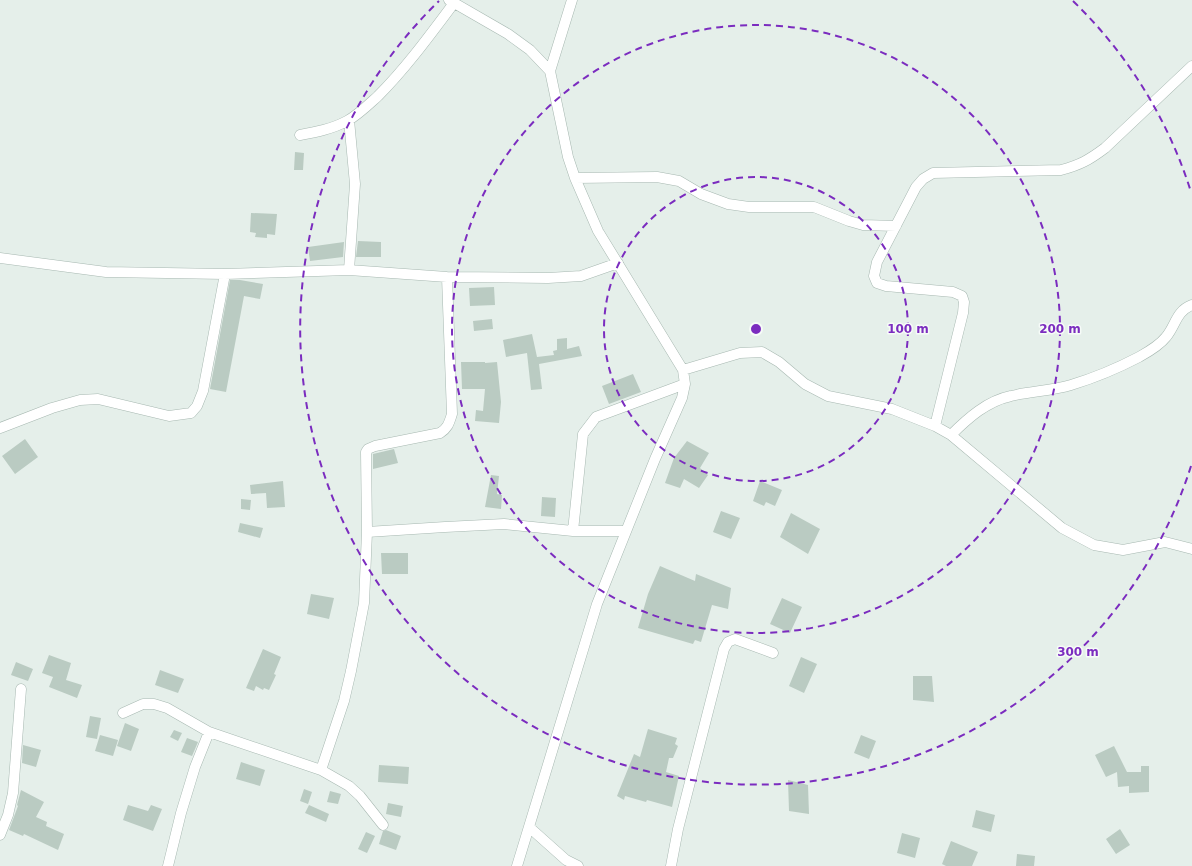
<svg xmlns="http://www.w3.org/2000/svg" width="1192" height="866" viewBox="0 0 1192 866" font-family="'DejaVu Sans',sans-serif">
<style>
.building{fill:#bacbc2}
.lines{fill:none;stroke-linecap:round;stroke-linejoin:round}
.minor-casing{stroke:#a7b8b1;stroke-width:11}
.minor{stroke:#fff;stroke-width:10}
.ring{fill:none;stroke:#7b2cbf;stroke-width:2;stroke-dasharray:7 5}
.centre{fill:#7b2cbf;stroke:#f6fbf8;stroke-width:2}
.ring-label{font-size:12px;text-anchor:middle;font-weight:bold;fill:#7b2cbf;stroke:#f6fbf8;stroke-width:3;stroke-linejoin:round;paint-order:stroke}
</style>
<rect width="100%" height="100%" fill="#e5efea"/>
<path class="building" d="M295,152l9,1 -1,17h-9z
M251,213l26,1 -2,21 -8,-1v4l-12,-1 1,-4 -6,-1z
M358,241l23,1v15h-25z
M344,242l-1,15 -33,4 -2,-14z
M230,280h10l23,4 -3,15 -16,-3 -18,96 -16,-3z
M494,287l1,18 -25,1 -1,-18z
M492,319l1,10 -19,2 -1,-10z
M532,334l5,23 17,-2 -1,-4 4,-1v-11l10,-1v11l12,-3 3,10 -43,8 3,25 -11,1 -4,-37 -21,4 -3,-17z
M461,362h24v1l12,-1 4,40 -2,21 -24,-2 1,-11 7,1 2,-22h-23z
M633,374l8,18 -32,12 -7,-18z
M25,439l13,18 -23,17 -13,-18z
M687,441l22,12 -9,15 8,7 -9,13 -15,-9 -4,9 -15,-5 9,-25z
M394,449l4,14 -25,6v-15z
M491,475l8,1 -2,18 5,1 -1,14 -16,-2z
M283,481l2,26 -18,1 -1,-15 -15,1 -1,-9z
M760,481l22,9 -7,16 -9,-4 -2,4 -11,-5z
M542,497l14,1 -1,19 -14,-1z
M241,499l10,1 -1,10 -9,-1z
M721,511l19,7 -9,21 -18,-7z
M791,513l29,16 -12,25 -28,-17z
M240,523l23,5 -3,10 -22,-6z
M381,553h27v21h-26z
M660,566l35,15 1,-7 35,14 -3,21 -16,-4 -11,37 -6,-2 -2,4 -55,-16 10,-34z
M311,594l23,4 -5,21 -22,-5z
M782,598l20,9 -12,26 -20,-9z
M263,649l18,8 -7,17 2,1 -7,15 -5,-2 -1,2 -7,-4 -2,5 -8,-3z
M49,655l22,8 -5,17 16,5 -5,13 -28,-11 4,-10 -11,-4z
M801,657l16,7 -13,29 -15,-7z
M16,662l17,7 -5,12 -17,-6z
M160,670l24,9 -6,14 -23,-8z
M913,676h19l2,26 -21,-2z
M90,716l11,2 -4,21 -11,-2z
M125,723l14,6 -8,22 -14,-5z
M648,729l29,9 -2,6 3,2 -5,12h-4l-3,14 13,4 -7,31 -25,-7 -1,2 -21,-6 -1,4 -7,-4 17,-42 6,3z
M174,730l8,3 -4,8 -8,-4z
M100,735l18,5 -5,16 -18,-5z
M861,735l15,6 -7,18 -15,-6z
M187,738l11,4 -6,14 -11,-4z
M23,745l18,5 -5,17 -14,-4z
M1114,746l13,26h14v-6h8v26l-20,1v-7l-11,1 -1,-15 -11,5 -11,-22z
M241,762l24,8 -5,16 -24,-7z
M379,765l30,2 -1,17 -30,-2z
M788,780l20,5 1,29 -20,-3z
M304,789l8,3 -4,12 -8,-3z
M21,790l23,12 -8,15 11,5 -1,4 18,8 -6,16 -34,-16 -1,2 -14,-6 9,-24 -1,-1z
M330,791l11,3 -3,10 -11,-2z
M388,803l15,3 -2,11 -15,-3z
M128,805l20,6 3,-6 11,4 -9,22 -30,-11z
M309,805l20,9 -3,8 -21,-9z
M976,810l19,5 -4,17 -19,-5z
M1120,829l10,16 -14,9 -10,-15z
M386,830l15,6 -5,14 -17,-6 4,-13z
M366,832l9,4 -8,17 -9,-4z
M902,833l18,5 -5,20 -18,-5z
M951,841l27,11 -6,14h-26l-4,-2z
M1017,854l18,2 -1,10h-18z"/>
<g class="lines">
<g class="minor-casing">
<path id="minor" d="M449,0l59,34 22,16 20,21 18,86 7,21 23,53 85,139 2,14 -3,14 -27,61 -58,145 -80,262
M550,71l22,-71
M349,120l6,64 -6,86
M300,135c16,-3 32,-6 47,-14 11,-6 21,-16 31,-25 28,-28 52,-61 76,-93
M575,178l82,-1 22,4 22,13 27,10 21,3h65l35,14 14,4 33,1
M0,258l106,14 119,2 124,-4 98,7 101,1 33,-2 37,-13
M683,370l57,-17 22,-1 17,10 26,22 23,12 64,13 43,17 16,9 111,93 32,17 29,5 42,-8 27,7
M935,426l28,-113 1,-11 -2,-6 -9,-4 -67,-6 -9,-3 -3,-7 3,-14 39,-75 7,-8 10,-6 128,-3c19,-5 28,-10 44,-22l87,-82
M0,428l52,-20 28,-8 18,-1 71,17 22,-3 6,-7 6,-15 22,-117
M951,435c17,-17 36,-34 60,-39 20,-5 41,-5 60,-11 23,-7 47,-17 68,-28 9,-5 20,-11 27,-20 10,-12 10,-26 26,-32
M573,531l10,-97 13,-17 89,-33
M367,532l78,-5 59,-3 69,7h53
M123,713l20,-9h11l13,4 42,24 112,38 28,16 11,10 23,29
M321,770l23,-69 7,-30 13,-68 3,-71 -1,-80 2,-3 7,-3 65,-13c8,-5 9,-10 12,-19l-5,-137
M529,827l37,33 12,6
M0,835l8,-20 5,-22 8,-104
M168,866l13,-53 14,-46 14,-35
M671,866l7,-37 46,-180 4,-7 7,-3 38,14"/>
</g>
<use href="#minor" class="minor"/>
</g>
<g class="ring">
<circle cx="756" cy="329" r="152"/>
<circle cx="756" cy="329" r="304"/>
<path d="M1191 466A456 456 0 1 1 439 1M1073 1A456 456 0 0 1 1191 192"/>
</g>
<circle cx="756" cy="329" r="6" class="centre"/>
<g class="ring-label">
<text x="908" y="333">100 m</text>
<text x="1060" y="333">200 m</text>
<text x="1078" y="656">300 m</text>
</g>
</svg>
